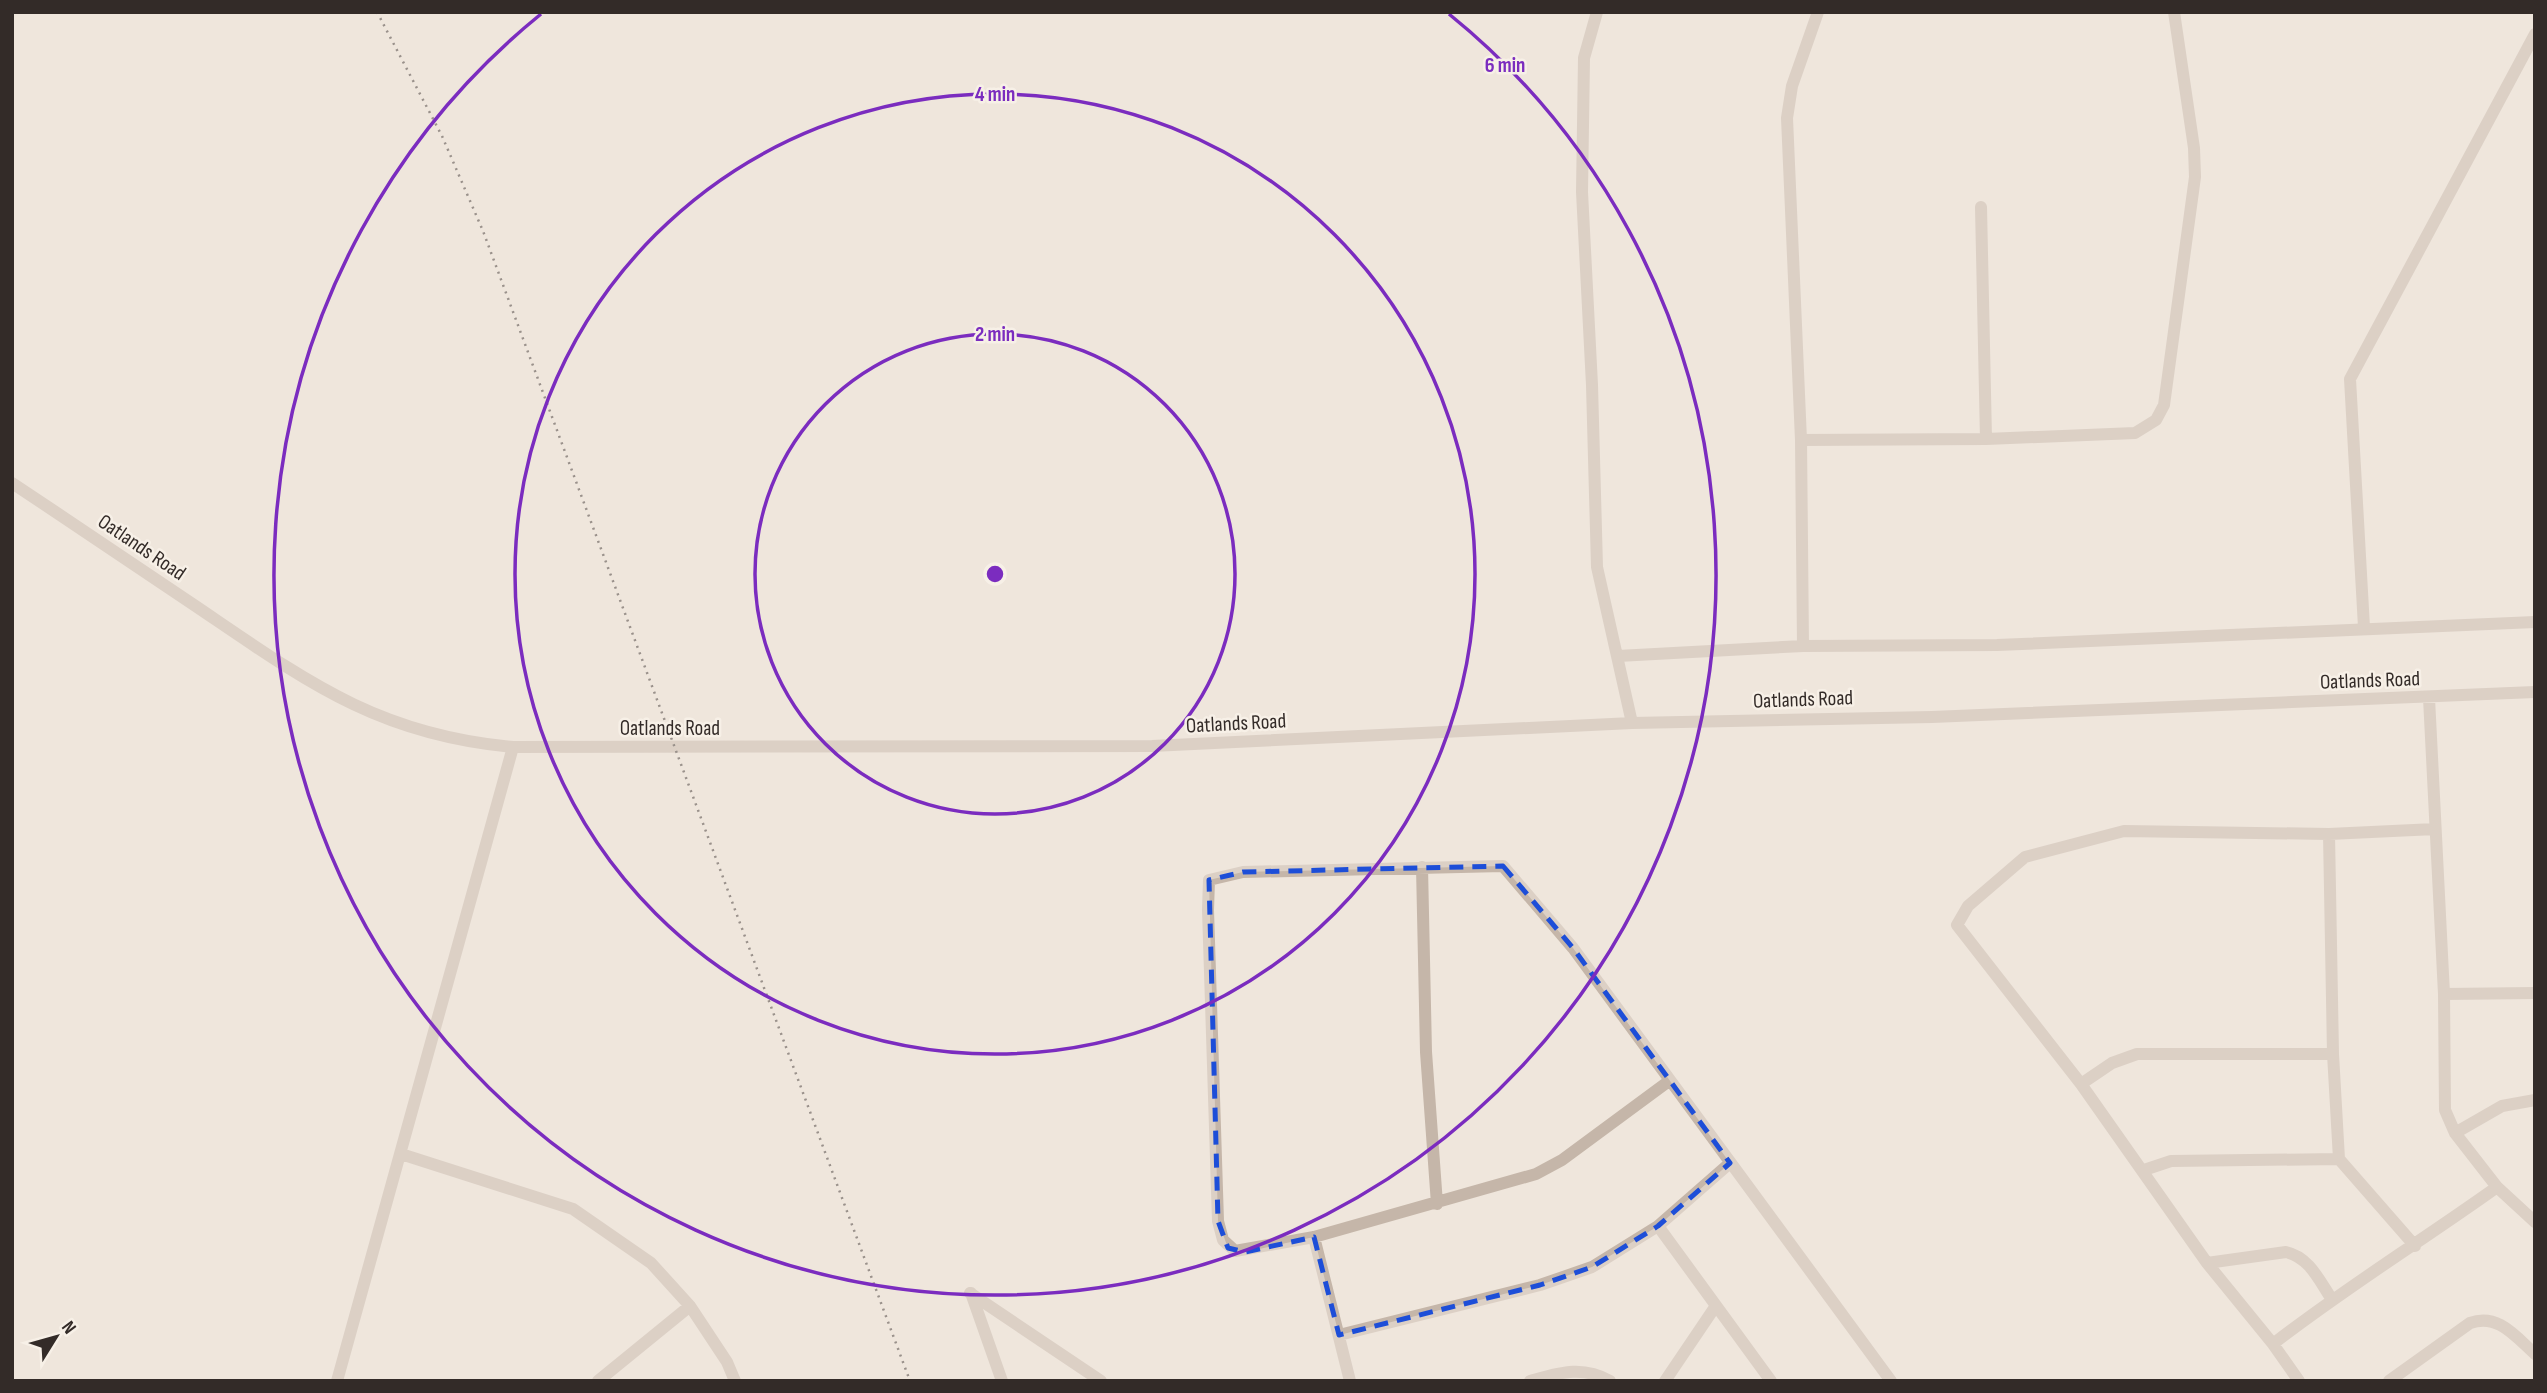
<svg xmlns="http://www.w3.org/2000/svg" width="2547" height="1393" viewBox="0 0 2547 1393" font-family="'Sofia Sans Condensed',sans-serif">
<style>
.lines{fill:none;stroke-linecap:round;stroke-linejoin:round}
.minor{stroke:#c5b6a9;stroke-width:12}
.rail{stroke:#332b28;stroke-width:2.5;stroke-dasharray:2 5;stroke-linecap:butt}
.marked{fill:none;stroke:#1d4ed8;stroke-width:5;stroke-dasharray:14 9;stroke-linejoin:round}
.ring{fill:none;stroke:#7b2cbf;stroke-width:3.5}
.labels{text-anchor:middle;stroke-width:5;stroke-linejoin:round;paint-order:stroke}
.street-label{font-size:21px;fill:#332b28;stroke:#f7f0e7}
.centre{fill:#7b2cbf;stroke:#f7f0e7;stroke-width:3.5}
.ring-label{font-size:21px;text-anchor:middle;font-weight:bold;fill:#7b2cbf;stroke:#f7f0e7;stroke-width:5;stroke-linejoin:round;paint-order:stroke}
</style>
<rect width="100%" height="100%" fill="#efe6dc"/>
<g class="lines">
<path class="minor" d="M1597,12l-13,46 -2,134 10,193 5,182 35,156
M1981,207l5,232
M1801,440l185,-1 149,-6 21,-13 8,-15 31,-228 -1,-29 -20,-136
M12,483c62,41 124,83 185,124 109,74 181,128 316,140l639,-1 480,-23 300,-6 603,-25
M2364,627l-14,-248 185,-345
M1803,646l-2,-206 -14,-322 5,-32 26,-74
M1618,656l185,-10 194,-1 538,-23
M2429,698l15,296 1,116 10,23 42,54 38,35
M1422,867l4,185 11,152
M2444,994l91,-1
M1669,1081l-107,79 -26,14 -222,63 -79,14 -12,-11 -5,-19 -10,-311 1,-30 34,-8 260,-6 70,82 318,433
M2081,1084l31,-21 25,-9h196
M2455,1133l47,-27 33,-6
M401,1154l172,55 78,54 39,43 37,56 8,19
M1730,1163l-72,63 113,155
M2144,1170l27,-9 168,-2
M1314,1237l36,144
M2415,1246l-76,-87 -6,-105 -4,-220 106,-5
M2207,1263l79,-11c23,5 33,28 45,46
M970,1293l131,88
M971,1293l31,88
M1339,1335l201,-50 52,-18 66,-41
M2273,1344c72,-56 150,-104 224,-157
M337,1381l176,-634
M598,1381l92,-75
M1530,1381c29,-8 52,-16 80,0
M1665,1381l50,-74
M2299,1381l-26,-37 -66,-81 -126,-179 -124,-159 11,-19 57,-49 99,-26 205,3
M2389,1381l81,-58c28,-10 45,13 65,31"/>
<path class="rail" d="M377,12l65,124 41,95 427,1150"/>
</g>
<path d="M0 0H2547V1393H0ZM1503,866l70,82 157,215 -72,63 -66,41 -52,18 -201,50 -25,-98 -69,15 -17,-4 -10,-27 -9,-341 34,-8z" fill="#efe6dc" fill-opacity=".55" fill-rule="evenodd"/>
<path class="marked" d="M1503,866l70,82 157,215 -72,63 -66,41 -52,18 -201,50 -25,-98 -69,15 -17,-4 -10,-27 -9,-341 34,-8z"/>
<g class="ring">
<circle cx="995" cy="574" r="240"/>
<circle cx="995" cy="574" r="480"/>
<path d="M1449 14A721 721 0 1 1 541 14"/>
</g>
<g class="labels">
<g class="street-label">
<text transform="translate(142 547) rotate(34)" y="7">Oatlands Road</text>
<text transform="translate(2370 680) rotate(-2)" y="7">Oatlands Road</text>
<text transform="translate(1803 699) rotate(-2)" y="7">Oatlands Road</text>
<text transform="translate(1236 723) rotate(-3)" y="7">Oatlands Road</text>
<text x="670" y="735">Oatlands Road</text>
</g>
</g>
<circle cx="995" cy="574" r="10" class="centre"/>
<g class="ring-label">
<text x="1505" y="72">6 min</text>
<text x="995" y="101">4 min</text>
<text x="995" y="341">2 min</text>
</g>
<rect width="2547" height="1393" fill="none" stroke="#332b28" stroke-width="28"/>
<g transform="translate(56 1337) rotate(53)" stroke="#f7f0e7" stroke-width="5" paint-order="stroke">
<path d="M0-5L12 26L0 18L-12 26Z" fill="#332b28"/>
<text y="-10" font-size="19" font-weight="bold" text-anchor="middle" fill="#332b28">N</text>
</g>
</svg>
